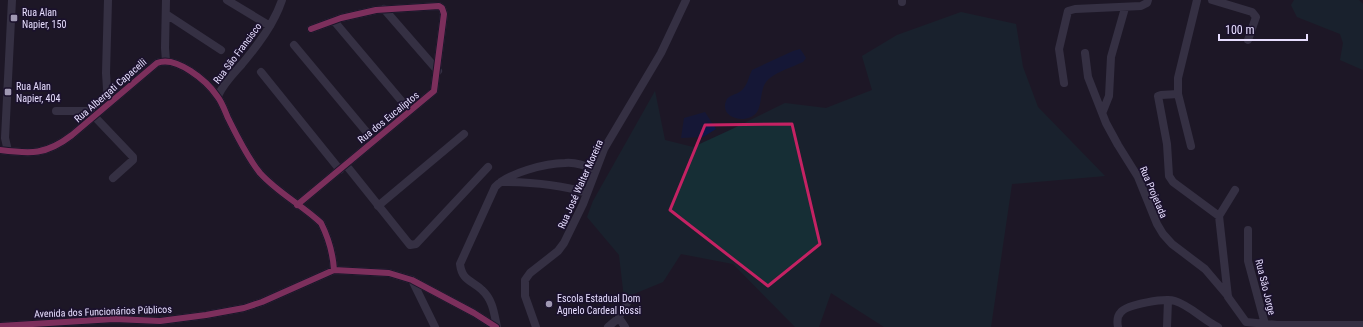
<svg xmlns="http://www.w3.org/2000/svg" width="1363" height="327" viewBox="0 0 1363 327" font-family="'Roboto Condensed',sans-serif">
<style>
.green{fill:#162e35}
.water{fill:#0d1849}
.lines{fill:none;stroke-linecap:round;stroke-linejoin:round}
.minor{stroke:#534e67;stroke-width:8}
.cycleway-casing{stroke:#1b122d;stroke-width:8}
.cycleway{stroke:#ef4d9e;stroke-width:6}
.marked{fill:none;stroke:#c42263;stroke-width:3;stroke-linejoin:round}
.poi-dot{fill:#a099b3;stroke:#1b122d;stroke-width:1.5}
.labels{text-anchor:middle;stroke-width:3.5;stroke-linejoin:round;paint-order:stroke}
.poi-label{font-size:10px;fill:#e7deff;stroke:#1b122d;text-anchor:start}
.street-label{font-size:10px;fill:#e7deff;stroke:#1b122d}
</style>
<rect width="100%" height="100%" fill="#1d1827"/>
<path class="green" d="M1294,0h65l4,4v66l-23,-10 3,-17 -3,-9 -43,-17 -6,-12z
M961,12l55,12 7,43 15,40 67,69 -93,8 -21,143h-107l-53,-34 -12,34h-24l-62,-63 -52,-10 -18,28 -39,16 -5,-43 -32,-38 6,-16 62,-110 10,49 28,7 37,-17 55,-27 41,5 46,-18 -10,-34 35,-21z"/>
<path class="water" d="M800,49l3,4 3,5 -3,4c-11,5 -24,9 -33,16 -11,8 -7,24 -13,34 -9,13 -38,7 -31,-11 2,-6 10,-6 15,-10 7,-6 7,-13 11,-21l41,-19z
M705,112l11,17 -13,8 -22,1 3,-20z"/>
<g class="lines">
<path class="minor" d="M108,0l-2,73 2,31
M227,0l43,26
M902,0v2
M1212,0l40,12 4,5 -8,23
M384,9l54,62
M166,14l55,36
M334,21l76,90
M294,45l80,96
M1085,53l3,24 18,46 12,22 20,32 19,47 6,10 9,10 33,25 23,27
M166,61l-1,-13 1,-48
M261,72l79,98
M1064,83l-5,-34 9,-38 7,-2 66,-3 6,-3 1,-3
M1178,94l-17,1 -3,1 9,48 2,32 4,6 46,34 9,81 18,25 31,3h86
M218,96c5,-12 16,-23 24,-32 16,-19 32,-40 40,-64
M56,111h44
M1103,111l6,-15 2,-39 14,-49
M94,116l39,41v3l-20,18
M1191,146l-13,-52v-16l19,-78
M0,150c31,4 46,5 72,-15l85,-72c19,-8 50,18 60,33 5,6 8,15 11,22 9,18 19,39 32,55 18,20 42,32 61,50 7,14 12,31 13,47
M8,151l-3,-13 7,-138
M346,165l64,80 6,-1 72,-77
M501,182c30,0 57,2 86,11
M297,205l137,-114 10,-77 -2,-6 -3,-2 -63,4 -35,8 -30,11
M378,206l86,-72
M1219,216l16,-26
M1248,230v31l17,63
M412,280l23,47
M618,320l2,-5 8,-14
M618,320l3,1 4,6
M0,326l114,-7 46,2 46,-6 38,-7 18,-6 72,-32 55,3 23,7 62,33 22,14
M497,327c-3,-14 -4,-27 -15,-37 -10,-10 -20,-9 -22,-26l35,-77c13,-14 51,-24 70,-24 11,-1 21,3 31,7
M536,327l-11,-31v-16l5,-7 28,-22 6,-8 19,-39 21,-55 57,-96 25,-53
M608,327l7,-6 3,-1
M1118,327c-1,-5 -1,-11 3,-15 7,-8 44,-14 54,-11 16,5 28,19 43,26
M1167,327l1,-27"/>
<g class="cycleway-casing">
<path id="cycleway" d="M0,150c31,4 46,5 72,-15l85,-72c19,-8 50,18 60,33 5,6 8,15 11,22 9,18 19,39 32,55 18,20 42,32 61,50 7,14 12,31 13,47
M297,205l137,-114 10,-77 -2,-6 -3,-2 -63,4 -35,8 -30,11
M0,326l114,-7 46,2 46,-6 38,-7 18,-6 72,-32 55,3 23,7 62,33 22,14"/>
</g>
<use href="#cycleway" class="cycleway"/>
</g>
<path d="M0 0H1363V327H0ZM792,124l28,120 -52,42 -98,-76 35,-85z" fill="#1d1827" fill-opacity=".55" fill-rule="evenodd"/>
<path class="marked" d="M792,124l28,120 -52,42 -98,-76 35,-85z"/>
<g class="poi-dot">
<rect x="10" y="14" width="8" height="8" rx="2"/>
<rect x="4" y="88" width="8" height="8" rx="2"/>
<circle cx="549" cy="304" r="4"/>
</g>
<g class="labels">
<g class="poi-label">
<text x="22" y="16">Rua Alan<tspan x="22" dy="12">Napier, 150</tspan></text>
<text x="16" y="90">Rua Alan<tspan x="16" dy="12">Napier, 404</tspan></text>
<text x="557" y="302">Escola Estadual Dom<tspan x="557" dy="12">Agnelo Cardeal Rossi</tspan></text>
</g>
<g class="street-label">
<text transform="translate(237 53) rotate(-53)" y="4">Rua São Francisco</text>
<text transform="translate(110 90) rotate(-41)" y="4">Rua Albergati Capacelli</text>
<text transform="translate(388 117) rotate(-39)" y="4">Rua dos Eucaliptos</text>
<text transform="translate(580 184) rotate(-66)" y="4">Rua José Walter Moreira</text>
<text transform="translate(1154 192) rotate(67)" y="4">Rua Projetada</text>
<text transform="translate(1266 287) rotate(76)" y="4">Rua São Jorge</text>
<text transform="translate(103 311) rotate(-2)" y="4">Avenida dos Funcionários Públicos</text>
</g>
</g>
<path d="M1219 34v6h88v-6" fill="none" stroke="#e7deff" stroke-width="2"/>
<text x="1225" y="34" font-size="12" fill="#e7deff" stroke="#1b122d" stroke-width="3" paint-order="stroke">100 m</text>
</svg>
